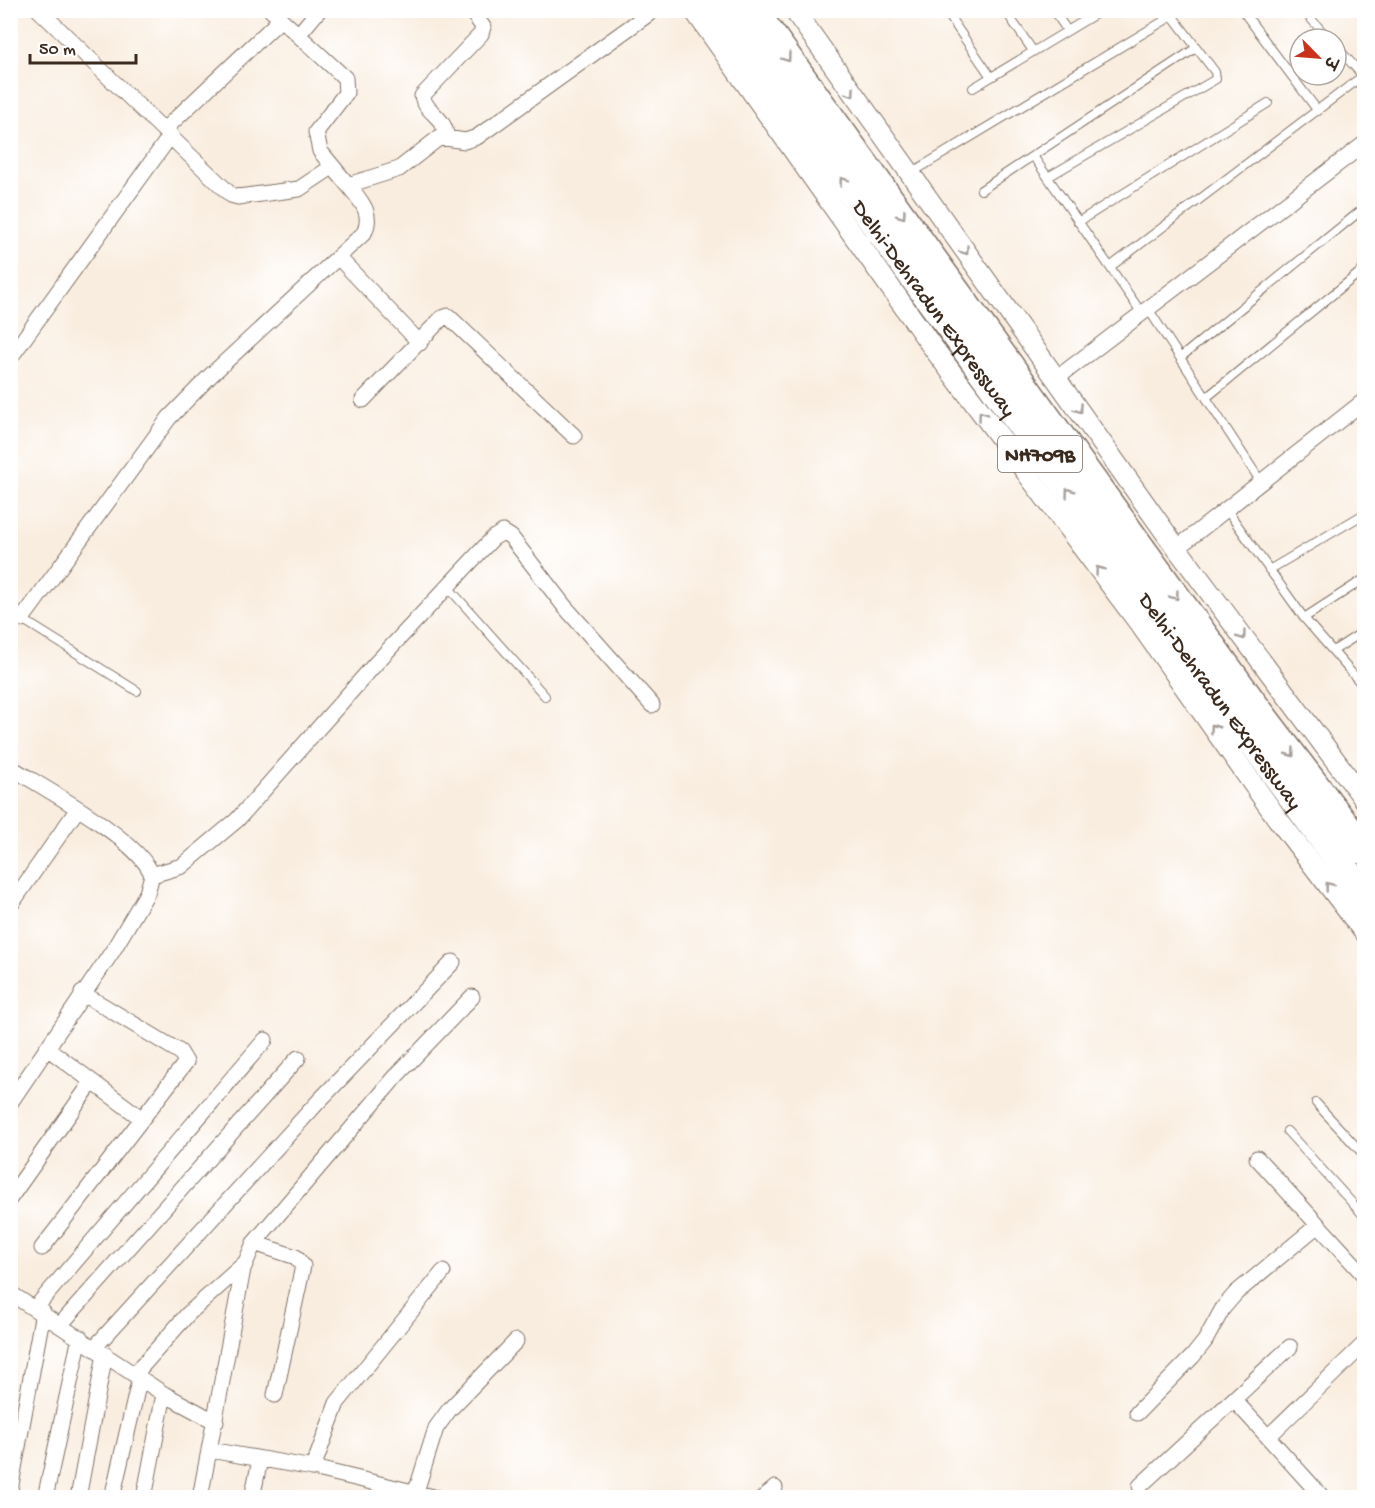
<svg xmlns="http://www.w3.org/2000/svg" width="1375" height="1508" viewBox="0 0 1375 1508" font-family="'Gochi Hand','Playpen Sans Deva',sans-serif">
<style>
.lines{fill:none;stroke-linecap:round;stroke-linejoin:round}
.service-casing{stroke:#7e6e62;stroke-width:10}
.minor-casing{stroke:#7e6e62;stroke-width:17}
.tertiary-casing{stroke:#7e6e62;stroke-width:22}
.motorway-casing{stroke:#7e6e62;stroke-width:31}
.service{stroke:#fff;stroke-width:8}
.minor{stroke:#fff;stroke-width:15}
.tertiary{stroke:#fff;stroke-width:20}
.motorway{stroke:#fff;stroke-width:28}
.oneway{stroke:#a79f9a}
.labels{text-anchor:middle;stroke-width:6;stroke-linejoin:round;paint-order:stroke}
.shield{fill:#fff;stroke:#766a62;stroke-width:1.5}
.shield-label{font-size:21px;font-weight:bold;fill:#3b2a1e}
.street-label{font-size:22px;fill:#3b2a1e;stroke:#fff}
</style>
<rect width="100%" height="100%" fill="#fff"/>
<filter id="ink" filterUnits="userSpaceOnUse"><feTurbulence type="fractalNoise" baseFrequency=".0167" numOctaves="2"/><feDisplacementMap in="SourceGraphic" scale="12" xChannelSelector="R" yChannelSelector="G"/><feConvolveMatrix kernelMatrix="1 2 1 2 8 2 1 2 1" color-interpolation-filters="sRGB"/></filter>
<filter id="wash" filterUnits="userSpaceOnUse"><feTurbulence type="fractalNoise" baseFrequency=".008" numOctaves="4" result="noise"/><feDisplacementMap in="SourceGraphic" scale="24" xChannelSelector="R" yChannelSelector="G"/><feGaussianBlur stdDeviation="1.35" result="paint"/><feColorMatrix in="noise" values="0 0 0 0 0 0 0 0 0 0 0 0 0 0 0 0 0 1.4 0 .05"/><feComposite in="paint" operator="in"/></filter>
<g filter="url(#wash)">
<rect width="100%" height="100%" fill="#f9eddf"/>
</g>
<g filter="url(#ink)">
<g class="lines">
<g class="service-casing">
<path id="service" d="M945,10l46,67
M1005,10l28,41
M1053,10l14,20
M1242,10l76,101
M1303,10l26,29
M1336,46l28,31
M973,88l129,-78
M1033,156l108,156
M911,173l261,-157
M1048,177l168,-98 -1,-7 -47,-62
M981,190l215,-142
M1078,222l190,-119
M1110,267l254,-192
M1147,307l114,175
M1181,357l183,-149
M1207,397l157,-128
M1226,509l78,109 60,69
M1269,570l95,-56
M448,587l97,109
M1304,618l60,-39
M22,619l115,72
M1333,651l31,-20
M1316,1103l48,52
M1287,1131l77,85"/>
</g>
<g class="minor-casing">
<path id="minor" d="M39,10l192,185 7,2 61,-8 33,-22
M271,10l74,68 1,15 -30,39 4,19 28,34
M299,34l20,-24
M165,129l116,-110
M446,136c0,-18 -21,-24 -24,-40l59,-62 2,-7 -12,-17
M339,258l81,85
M10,358l161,-223
M1057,378l307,-234
M363,400l79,-82 6,-2 126,120
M1177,548l187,-147
M10,613l12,6 147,-201 41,-42 154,-143c10,-20 -4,-33 -16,-48l51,-16 41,-32 25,4 12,-4 177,-127
M10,767c35,22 129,72 142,108l-5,18 -35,59 -102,151
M152,875l30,-9 55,-46 140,-158 116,-124 10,-6 8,5 54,70 87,98
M10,906l67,-96
M47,1048l94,70
M1257,1158l107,117
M10,1198l82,-116
M254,1243l42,14 7,9 -28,129
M42,1248l144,-186 -6,-10 -98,-59
M10,1293l154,101 52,28
M36,1307l229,-267
M61,1324l237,-266
M95,1347l223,-245 135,-140
M135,1374l53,-60 57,-51
M1234,1400l34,37 96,-93
M1137,1413l56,-57 12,-15 18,-33 13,-15 82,-68
M1268,1437l55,61
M210,1450l103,18 125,30
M313,1468l24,-65 106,-131
M1140,1486l150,-139
M10,1490l33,-178
M45,1498l35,-161
M78,1498l27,-144
M112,1498l28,-121
M144,1498l20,-104
M200,1498l43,-229 11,-26 144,-169 74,-77
M252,1498l8,-38
M414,1498l22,-70 13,-18 67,-69
M763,1498l12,-10"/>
</g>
<g class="tertiary-casing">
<path id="tertiary" d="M694,10l237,335 211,282 135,191 87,114
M794,10l376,529 194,260"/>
</g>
<g class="motorway-casing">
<g id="motorway">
<path id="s1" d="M719,10l645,885"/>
<path d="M753,10l498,691 113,149"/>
</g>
</g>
<use href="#service" class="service"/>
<use href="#minor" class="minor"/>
<use href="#tertiary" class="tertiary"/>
<use href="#motorway" class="motorway"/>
</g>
<defs><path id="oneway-chevron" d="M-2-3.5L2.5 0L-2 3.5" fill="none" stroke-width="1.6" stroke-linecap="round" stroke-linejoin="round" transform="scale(1.5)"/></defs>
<g class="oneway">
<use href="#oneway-chevron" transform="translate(787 58) rotate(54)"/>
<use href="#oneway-chevron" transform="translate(851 93) rotate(55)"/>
<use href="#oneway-chevron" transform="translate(843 181) rotate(-126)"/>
<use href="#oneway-chevron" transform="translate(902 215) rotate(54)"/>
<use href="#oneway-chevron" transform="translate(965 251) rotate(54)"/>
<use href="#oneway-chevron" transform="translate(1079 409) rotate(55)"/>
<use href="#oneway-chevron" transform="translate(982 415) rotate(-126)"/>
<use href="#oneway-chevron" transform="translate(1069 492) rotate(-126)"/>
<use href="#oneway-chevron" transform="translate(1099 570) rotate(-127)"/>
<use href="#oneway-chevron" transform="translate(1175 596) rotate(54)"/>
<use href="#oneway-chevron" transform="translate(1242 636) rotate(54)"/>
<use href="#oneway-chevron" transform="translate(1214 728) rotate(-125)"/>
<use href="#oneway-chevron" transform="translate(1291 753) rotate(53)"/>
<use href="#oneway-chevron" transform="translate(1329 886) rotate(-128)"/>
</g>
</g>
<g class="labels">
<rect class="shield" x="998" y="436" width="84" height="36" rx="4.5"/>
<g class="shield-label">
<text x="1040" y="461">NH709B</text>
</g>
<g class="street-label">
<text dy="8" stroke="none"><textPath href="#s1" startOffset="368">Delhi-Dehradun Expressway</textPath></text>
<text dy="8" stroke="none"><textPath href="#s1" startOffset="854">Delhi-Dehradun Expressway</textPath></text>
</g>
</g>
<rect width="1375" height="1508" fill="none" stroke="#fff" stroke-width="36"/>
<g transform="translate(1318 57) rotate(115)"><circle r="28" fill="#ffffff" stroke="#b1aaa5" stroke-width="1.5"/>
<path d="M0-4.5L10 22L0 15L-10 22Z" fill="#c8321e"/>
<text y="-9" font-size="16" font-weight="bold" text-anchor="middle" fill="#3b2a1e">उ</text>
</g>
<path d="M30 54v9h106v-9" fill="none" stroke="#3b2a1e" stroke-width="3"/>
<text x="39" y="54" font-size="18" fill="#3b2a1e" stroke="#ffffff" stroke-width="4.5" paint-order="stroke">50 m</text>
</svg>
